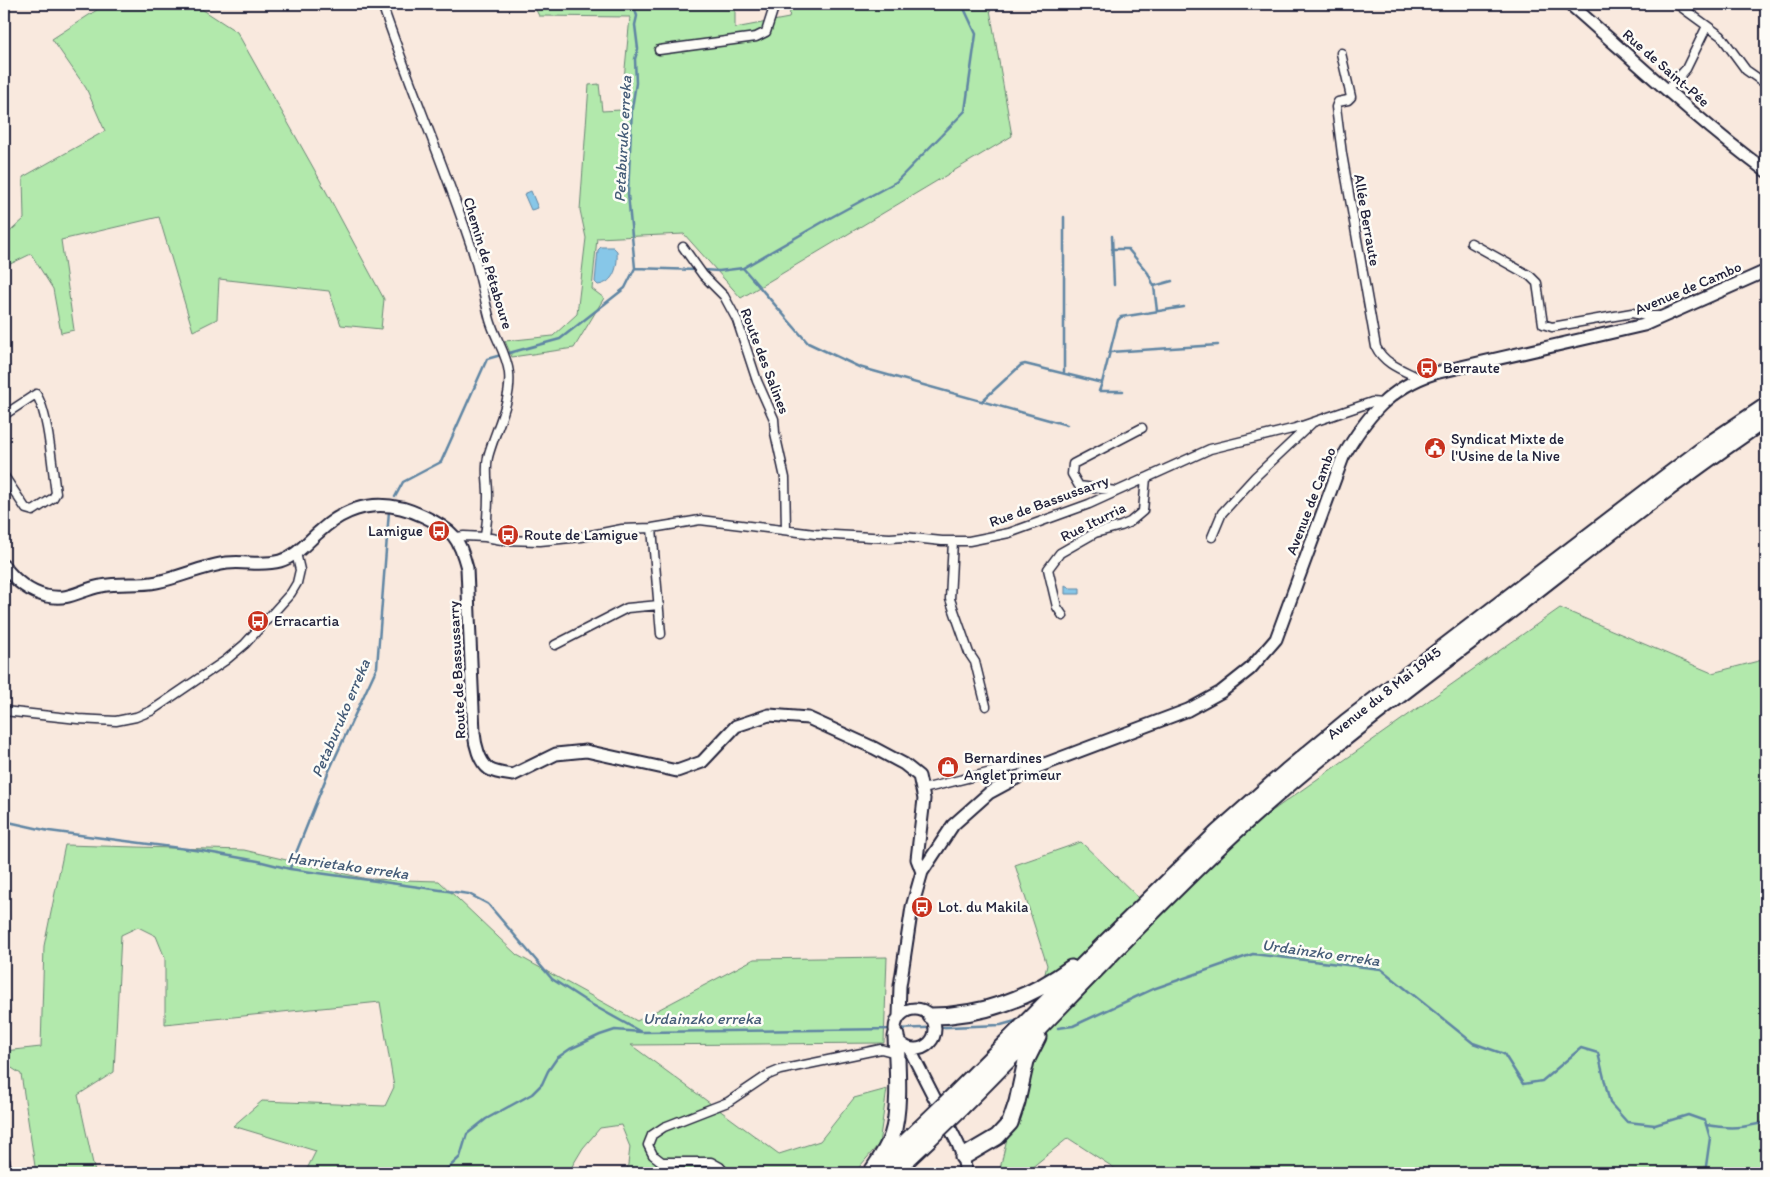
<svg xmlns="http://www.w3.org/2000/svg" width="1770" height="1177" viewBox="0 0 1770 1177" font-family="Itim,sans-serif">
<style>
.green{fill:#b2e9ac;stroke:#6a8674}
.water{fill:#87c7e8;stroke:#5f85a3}
.lines{fill:none;stroke-linecap:round;stroke-linejoin:round}
.stream{stroke:#5f85a3;stroke-width:2.5}
.street-casing{stroke:#22223b;stroke-width:11}
.secondary-casing{stroke:#22223b;stroke-width:15}
.highway-casing{stroke:#22223b;stroke-width:19}
.street{stroke:#fdfcf7;stroke-width:8}
.secondary{stroke:#fdfcf7;stroke-width:11}
.highway{stroke:#fdfcf7;stroke-width:15}
.highway-bridge-casing{stroke:#22223b;stroke-width:19;stroke-linecap:butt}
.highway-bridge{stroke:#fdfcf7;stroke-width:15}
.labels{text-anchor:middle;stroke-width:5;stroke-linejoin:round;paint-order:stroke}
.street-label{font-size:15px;fill:#22223b;stroke:#fdfcf7}
.poi-label{font-size:15px;fill:#22223b;stroke:#fdfcf7;text-anchor:start}
.water-label{font-size:16px;font-style:italic;fill:#455c78;stroke:#fdfcf7}
</style>
<rect width="100%" height="100%" fill="#f9e9de"/>
<filter id="ink" filterUnits="userSpaceOnUse"><feTurbulence type="fractalNoise" baseFrequency=".02" numOctaves="2"/><feDisplacementMap in="SourceGraphic" scale="10" xChannelSelector="R" yChannelSelector="G"/><feConvolveMatrix kernelMatrix="1 2 1 2 8 2 1 2 1" color-interpolation-filters="sRGB"/></filter>
<g filter="url(#ink)">
<path class="green" d="M106,4h88l43,28 77,137 70,130 -3,30 -40,-4 -12,-34 -110,-12 -2,40 -24,12 -34,-114 -98,23 13,90 -13,3 -8,-44 -22,-35 -27,13v-30l20,-18 -1,-42 82,-46 -19,-43 -34,-49z
M533,4h202v24l54,-10 2,-14h198l23,132 -271,162 -57,-64 -87,4 -5,51 12,9 -30,50 -62,9 -7,-16 48,-5 24,-22 9,-76 -6,-28 9,-125 10,-1 3,27 19,-1 9,-93 -91,-1z
M1560,608l152,65 54,-14v514h-644l-54,-35 -43,35h-26l48,-208 -32,-100 66,-23 62,60z
M65,845l179,5 123,29 72,2 78,74 120,66 117,-62 133,-2 -3,86 -253,2 148,109 41,-13 34,-43 33,-9 -8,55 -25,29h-227l3,-26 -9,-22 -21,3 -17,20 -15,25h-263l11,-22 -83,-25 29,-25 123,5 9,-19 -14,-85 -215,22v-66l-9,-22 -18,-9 -17,8 -7,137 -36,23 17,78h-59l-15,-99 -17,-11v-12l37,-4 3,-101z"/>
<path class="water" d="M531,191l7,17 -7,2 -7,-16z
M601,247h12l4,4c1,14 -2,32 -19,34l-3,-3 3,-32z
M1065,585l5,3h10v6h-15z"/>
<g class="lines">
<path class="stream" d="M1112,236l2,49
M1112,249h16l20,24 6,13 3,25
M635,268l62,2
M743,268l65,75 51,24 208,58
M703,270l16,1 24,-3 85,-49 68,-37 69,-71 11,-77 -14,-30
M1154,286l18,-5
M1110,352l108,-7
M509,353l51,-14 65,-51 10,-20 -7,-74 4,-86 4,-25 -1,-24 3,-10 -3,-24 2,-9 -3,-9 -3,-3
M1064,373v-156
M1102,383l-3,8h24
M982,401l39,-36 4,-1 77,19 16,-63 3,-3 63,-10
M395,497l8,-15 38,-20 46,-103 14,-4
M4,821l45,10 153,20 56,10 32,8 179,25 19,10 64,75 37,24 52,29
M290,868l38,-95 49,-106 12,-156
M1058,1028l15,-2 80,-37 100,-35 128,15 92,74 31,11 19,30 19,-3 39,-33 17,5 12,50 17,19 28,3 33,-10 17,6 5,17 -5,35
M1706,1125c23,4 38,3 60,-3
M443,1173l17,-16 7,-23 19,-15 46,-25 10,-10 6,-13 9,-13 13,-9 30,-14 15,-5 26,2 255,-3 105,-4 18,-5"/>
<g class="street-casing">
<path id="street" d="M382,4c27,80 61,158 88,239 9,25 13,51 20,77 5,18 17,34 19,53 3,29 -14,57 -21,84 -3,13 0,25 0,38 0,14 -1,28 -3,42
M1677,4l44,32 25,34 20,14
M659,50l97,-13 10,-5 9,-28
M1341,53l10,44 -3,3 -10,2 -2,5 6,47 34,193c8,17 27,23 43,31
M1667,90l19,-21 21,-43
M1471,243l59,33 7,7 6,41 9,3 80,-14 14,3h14
M683,247l20,28 21,21 13,24 20,61 17,38 1,14 10,45 1,52
M4,415l32,-21c13,19 16,75 20,99l-3,5 -20,13 -7,-2 -22,-33
M1116,491l-37,-5 -7,-12 1,-10 69,-36
M652,528l9,106
M456,537l8,-1 21,1 17,3 38,1 41,-4 41,-8 30,-1 48,-8 115,14 75,4 14,-1 38,4h27l40,-8 80,-29 121,-55 86,-21 76,-26 10,1
M1212,537l10,-24 33,-36 57,-54
M953,541l-3,58 19,54 6,9 11,44
M1063,616l-6,-9 -9,-38 12,-16 35,-20 26,-7 9,-4 13,-11 3,-33
M555,645l72,-37 32,-3
M4,711l74,8 38,2 20,-4 15,-6 75,-51 19,-16 46,-51 6,-10 3,-13 -4,-17
M923,789l101,-25 16,-1
M4,1157l4,16
M725,1173l-5,-6 -9,-5h-49l-9,-7 -5,-10 4,-10 12,-8 64,-25 40,-27 12,-5 101,-21 15,4"/>
</g>
<g class="secondary-casing">
<path id="secondary" d="M1570,4c64,56 127,116 196,167
M4,566c10,13 25,26 42,30 25,5 33,-6 55,-10 19,-4 38,0 56,-4 24,-5 46,-16 70,-19 17,-2 36,3 53,-2 17,-5 26,-18 39,-29 31,-29 66,-34 104,-16 30,14 36,21 44,52l7,165c1,11 5,29 15,36 6,4 17,5 24,6l43,-21 30,-3 91,20 25,-9 34,-36 33,-11 39,3 66,30 30,16 15,12 5,23 -7,60 5,13
M895 1029a20 20 0 1 1 40 0a20 20 0 1 1-40 0Z
M899,1016l1,-30 12,-79 10,-35 31,-47 36,-32 48,-26 151,-57 33,-18 29,-23 26,-30 67,-182c23,-40 47,-70 92,-84l209,-48 122,-54
M909,1048l49,96 5,13 3,16"/>
</g>
<g class="highway-casing">
<path id="highway" d="M931,1016c50,0 99,-18 140,-48
M950,1099l156,-157 112,-110 69,-61 59,-49 316,-242 49,-37 55,-37
M962,1107c88,-88 172,-180 262,-265 88,-83 186,-155 282,-228 85,-66 170,-135 260,-195
M963,1157l34,-20 13,-14 7,-21 9,-41 12,-24
M882,1165l37,-36
M871,1173c8,-12 16,-23 21,-37 9,-28 5,-71 4,-100
M893,1173l36,-34"/>
</g>
<use href="#street" class="street"/>
<use href="#secondary" class="secondary"/>
<use href="#highway" class="highway"/>
<g class="highway-bridge-casing">
<path id="highway-bridge" d="M919,1129l31,-30
M929,1139l33,-32"/>
</g>
<use href="#highway-bridge" class="highway-bridge"/>
</g>
</g>
<defs>
<g id="bus-disc" transform="scale(1.125)"><circle r="9.5" fill="#c8321e" stroke="#fdfcf7"/><path d="M-5-6H5V4H4V6H2V4H-2V6H-4V4H-5ZM-3.5-4V0h7V-4ZM-3.5 1.2v1.5H-2V1.2ZM2 1.2v1.5H3.5V1.2Z" fill="#fff"/></g>
<g id="civic-disc" transform="scale(1.125)"><circle r="9.5" fill="#c8321e" stroke="#fdfcf7"/><path d="M-.6-6.5H3V-4.5H.6V-3L4-1V1h2V6H-6V1h2V-1L-.6-3ZM-1.2 2.5V6h2.4V2.5Z" fill="#fff"/></g>
<g id="shop-disc" transform="scale(1.125)"><circle r="9.5" fill="#c8321e" stroke="#fdfcf7"/><path d="M-5-2.5h2.3a2.7 3.5 0 0 1 5.4 0H5L5.5 6h-11ZM-1.5-2.5h3a1.5 2.3 0 0 0-3 0Z" fill="#fff"/></g>
</defs>
<g fill-rule="evenodd">
<use href="#bus-disc" x="1427" y="368"/>
<use href="#civic-disc" x="1435" y="448"/>
<use href="#bus-disc" x="439" y="531"/>
<use href="#bus-disc" x="508" y="535"/>
<use href="#bus-disc" x="258" y="621"/>
<use href="#shop-disc" x="948" y="767"/>
<use href="#bus-disc" x="922" y="907"/>
</g>
<g class="labels">
<g class="street-label">
<text transform="translate(1666 68) rotate(41)" y="5">Rue de Saint-Pée</text>
<text transform="translate(1367 220) rotate(80)" y="5">Allée Berraute</text>
<text transform="translate(488 263) rotate(73)" y="5">Chemin de Pétaboure</text>
<text transform="translate(1688 288) rotate(-23)" y="5">Avenue de Cambo</text>
<text transform="translate(765 361) rotate(69)" y="5">Route des Salines</text>
<text transform="translate(1049 501) rotate(-20)" y="5">Rue de Bassussarry</text>
<text transform="translate(1311 501) rotate(-69)" y="5">Avenue de Cambo</text>
<text transform="translate(1093 522) rotate(-26)" y="5">Rue Iturria</text>
<text transform="translate(457 670) rotate(-93)" y="5">Route de Bassussarry</text>
<text transform="translate(1384 693) rotate(-38)" y="5">Avenue du 8 Mai 1945</text>
</g>
<g class="poi-label">
<text x="1443" y="373">Berraute</text>
<text x="1451" y="444">Syndicat Mixte de<tspan x="1451" dy="17">l'Usine de la Nive</tspan></text>
<text x="423" y="536" text-anchor="end">Lamigue</text>
<text x="524" y="540">Route de Lamigue</text>
<text x="274" y="626">Erracartia</text>
<text x="964" y="763">Bernardines<tspan x="964" dy="17">Anglet primeur</tspan></text>
<text x="938" y="912">Lot. du Makila</text>
</g>
<g class="water-label">
<text transform="translate(622 139) rotate(-87)" y="6">Petaburuko erreka</text>
<text transform="translate(340 718) rotate(-67)" y="6">Petaburuko erreka</text>
<text transform="translate(348 865) rotate(8)" y="6">Harrietako erreka</text>
<text transform="translate(1321 952) rotate(8)" y="6">Urdainzko erreka</text>
<text x="702" y="1024">Urdainzko erreka</text>
</g>
</g>
<rect width="1770" height="1177" fill="none" stroke="#fdfcf7" stroke-width="20"/>
<rect x="10" y="10" width="1750" height="1157" fill="none" stroke="#22223b" stroke-width="2" filter="url(#ink)"/>
</svg>
